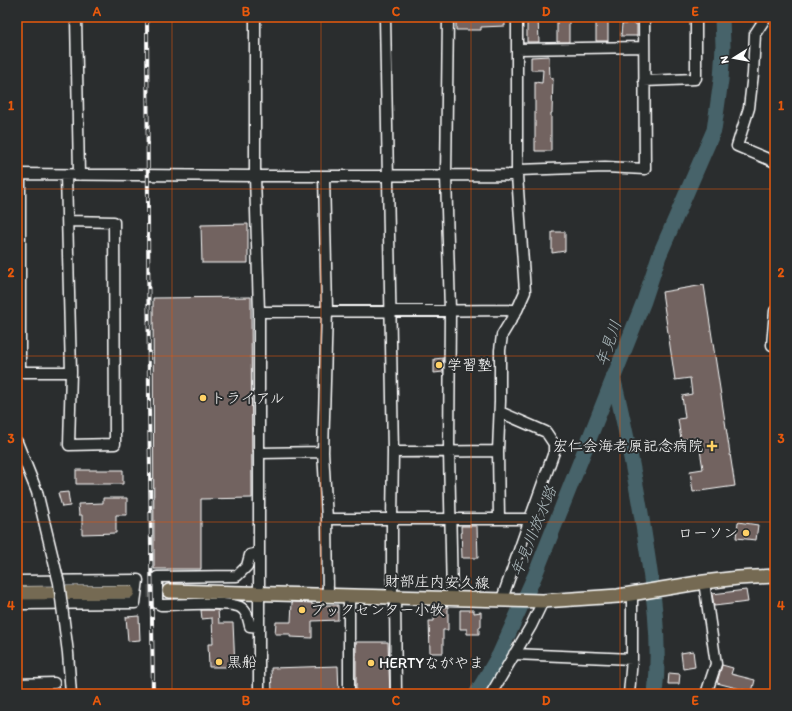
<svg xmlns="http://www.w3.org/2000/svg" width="792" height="711" viewBox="0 0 792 711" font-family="Itim,'Klee One',sans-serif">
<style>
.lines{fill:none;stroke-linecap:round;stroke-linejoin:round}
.river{stroke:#47646a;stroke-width:15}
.building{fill:#726461;stroke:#fff}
.major-tunnel{stroke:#3f4243;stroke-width:13;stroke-dasharray:13 6;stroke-linecap:butt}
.minor-casing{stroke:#fff;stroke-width:13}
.major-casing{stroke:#fff;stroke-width:16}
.minor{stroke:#2a2d2e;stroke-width:10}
.major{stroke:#746b52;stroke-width:13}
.rail-casing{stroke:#fff;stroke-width:4}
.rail{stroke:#2a2d2e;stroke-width:2.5;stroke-dasharray:8;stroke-linecap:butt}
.minor-bridge-casing{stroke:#fff;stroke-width:13;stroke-linecap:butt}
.minor-bridge{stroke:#2a2d2e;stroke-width:10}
.grid{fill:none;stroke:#e8590c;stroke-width:1;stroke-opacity:0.55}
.poi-dot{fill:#ffd166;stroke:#2a2d2e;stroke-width:1.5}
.labels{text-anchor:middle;stroke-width:4;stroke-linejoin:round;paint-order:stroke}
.poi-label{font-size:15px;fill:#fff;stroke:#2a2d2e;text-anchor:start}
.street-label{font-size:15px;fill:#fff;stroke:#2a2d2e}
.water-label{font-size:16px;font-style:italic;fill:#acb9bc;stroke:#2a2d2e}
.neatline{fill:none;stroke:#e8590c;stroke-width:1.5}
.grid-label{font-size:13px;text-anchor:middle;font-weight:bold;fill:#e8590c}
</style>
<rect width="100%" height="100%" fill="#2a2d2e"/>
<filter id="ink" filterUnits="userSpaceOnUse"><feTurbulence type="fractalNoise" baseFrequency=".025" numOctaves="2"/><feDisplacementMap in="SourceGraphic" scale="8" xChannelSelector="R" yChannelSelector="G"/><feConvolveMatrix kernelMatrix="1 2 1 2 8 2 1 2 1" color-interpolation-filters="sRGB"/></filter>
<g filter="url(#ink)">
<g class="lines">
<path class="river" d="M613,377c12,47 21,95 29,142 9,58 20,117 13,175
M476,694l23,-39 36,-80 109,-274 15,-45 55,-126 7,-50 2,-34 -1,-29"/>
</g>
<path class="building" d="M456,17h49v9l-24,1v3h-25z
M527,17h11l1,25h-12z
M557,17h12v25h-12z
M596,17h12v24h-12z
M626,17h7v7h4v12h-16l1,-12h4z
M549,56l1,22h3l-1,35h-1v38h-16v-69l7,1 1,-13h-12v-13z
M248,224v39h-46l-1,-38z
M552,232h13v19l-13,2z
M704,285l31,201 -42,6 -3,-21 13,-2 -5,-32 -17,3 -3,-21 7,-1 -3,-22 10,-2 -2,-16 -15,2 -13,-88z
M251,297l1,201 -51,1v70h-47l-1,-271z
M443,358v14l-9,1v-14z
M76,470h47v14h-47z
M68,492l2,14 -8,1 -4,-14z
M103,498h24v17h-11v18l-34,1v-19h-3l-1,-11 25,-1z
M738,522l20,3 -2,15 -20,-2z
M461,526h16l1,32h-16z
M746,590l2,12 -34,4 -2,-12z
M292,602l20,1v2h26v15l-26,1v17l-22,-1v-3h-15l1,-12h15z
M434,607h14v23h-5v23h-13l-1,-32h5z
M201,610h17l1,13h14l2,44h-26l-1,-23h5l-1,-26 -10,1z
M460,610h14v3l7,-1v15h-2v7h-12v-5h-7z
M139,616l1,24 -12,1 -2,-24z
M356,642h32l2,52h-34z
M693,651l2,16 -12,2 -2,-16z
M722,665l11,3 -2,6 24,6 -3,12 -35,-9z
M338,666l1,28h-67l-1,-26z
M669,673l11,1 -1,10h-11z"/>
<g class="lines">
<path class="major-tunnel" d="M128,592l41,-1"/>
<g class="minor-casing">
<path id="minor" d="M76,17l3,158
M255,17v159l4,136v382
M385,17l8,435
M448,17l-2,159 4,134 -1,141 3,147
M766,17l-11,17 -2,40 -4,34 -12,38 38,16
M517,49l127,-2
M644,81l51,-2 1,-1v-61
M518,170l87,-3 40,2 -1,-152
M17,174l238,2 262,-1
M66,175l5,197 -2,73 46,-1 -1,-222 -46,-1
M775,311l-3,34h3
M259,312l258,-2
M17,372h54
M20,372v-198
M500,412l46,20 8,12v8l-24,67
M17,442l20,50
M498,451l1,67
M323,452l4,-142 -3,-134
M260,453l63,-1 4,67h65l1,-67 105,-1 2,-50v-51l2,-15 15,-25 8,-18 -8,-117v-158
M327,519l1,76
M17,581l121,-1 -3,23 -113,1 -5,2
M704,582l12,82 -10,30
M392,597v-78h138l-28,80
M395,597l1,97
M259,627l-9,-1c-2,-8 -3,-15 -10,-19 -13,-6 -63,-2 -79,-2l-4,-2v-26l80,-1 10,-10 3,-11 9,-2
M514,654l118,5
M17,684l37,-1
M349,694v-98
M491,694l40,-68 12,-25
M629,694l3,-35v-66"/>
</g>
<g class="major-casing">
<path id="major" d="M169,591l374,10 75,-5 86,-14 34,-4 37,-2
M17,593l111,-1"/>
</g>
<use href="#minor" class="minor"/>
<use href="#major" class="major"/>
<g class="rail-casing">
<path id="rail" d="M147,17l2,384 4,293"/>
</g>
<use href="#rail" class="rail"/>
<g class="minor-bridge-casing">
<path id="minor-bridge" d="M37,492l22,91 9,70 3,41"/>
</g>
<use href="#minor-bridge" class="minor-bridge"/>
</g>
</g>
<path class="grid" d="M172,17v677M321,17v677M471,17v677M620,17v677M17,189h758M17,356h758M17,522h758"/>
<g class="poi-dot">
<circle cx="439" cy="365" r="4"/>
<circle cx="203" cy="398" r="4"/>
<path d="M710 440h4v4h4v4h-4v4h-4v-4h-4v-4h4z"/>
<circle cx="746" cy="533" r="4"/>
<circle cx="302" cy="610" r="4"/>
<circle cx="219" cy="662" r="4"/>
<circle cx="371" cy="663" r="4"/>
</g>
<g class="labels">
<g class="poi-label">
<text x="447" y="370">学習塾</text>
<text x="211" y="403">トライアル</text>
<text x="703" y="451" text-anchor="end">宏仁会海老原記念病院</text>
<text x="738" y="538" text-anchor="end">ローソン</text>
<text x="310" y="615">ブックセンター小牧</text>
<text x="227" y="667">黒船</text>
<text x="379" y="668">HERTYながやま</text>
</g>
<g class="street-label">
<text transform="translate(437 582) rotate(1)" y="5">財部庄内安久線</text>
</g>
<g class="water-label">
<text transform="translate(608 343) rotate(-71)" y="6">年見川</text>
<text transform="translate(533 531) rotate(-68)" y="6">年見川放水路</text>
</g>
</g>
<rect width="792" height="711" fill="none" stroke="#2a2d2e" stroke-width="44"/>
<g transform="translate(734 58) rotate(259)" stroke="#2a2d2e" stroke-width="3" paint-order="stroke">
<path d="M0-3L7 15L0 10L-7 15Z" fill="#ffffff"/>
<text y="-6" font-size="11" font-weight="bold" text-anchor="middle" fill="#ffffff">N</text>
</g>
<rect x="22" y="22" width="748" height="667" class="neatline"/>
<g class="grid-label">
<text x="97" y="16">A</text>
<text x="246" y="16">B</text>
<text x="396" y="16">C</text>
<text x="546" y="16">D</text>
<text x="695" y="16">E</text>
<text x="11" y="110">1</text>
<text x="781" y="110">1</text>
<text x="11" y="277">2</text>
<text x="781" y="277">2</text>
<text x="11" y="443">3</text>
<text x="781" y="443">3</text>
<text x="11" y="610">4</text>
<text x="781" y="610">4</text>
<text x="97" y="705">A</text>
<text x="246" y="705">B</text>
<text x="396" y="705">C</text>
<text x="546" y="705">D</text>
<text x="695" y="705">E</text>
</g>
</svg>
